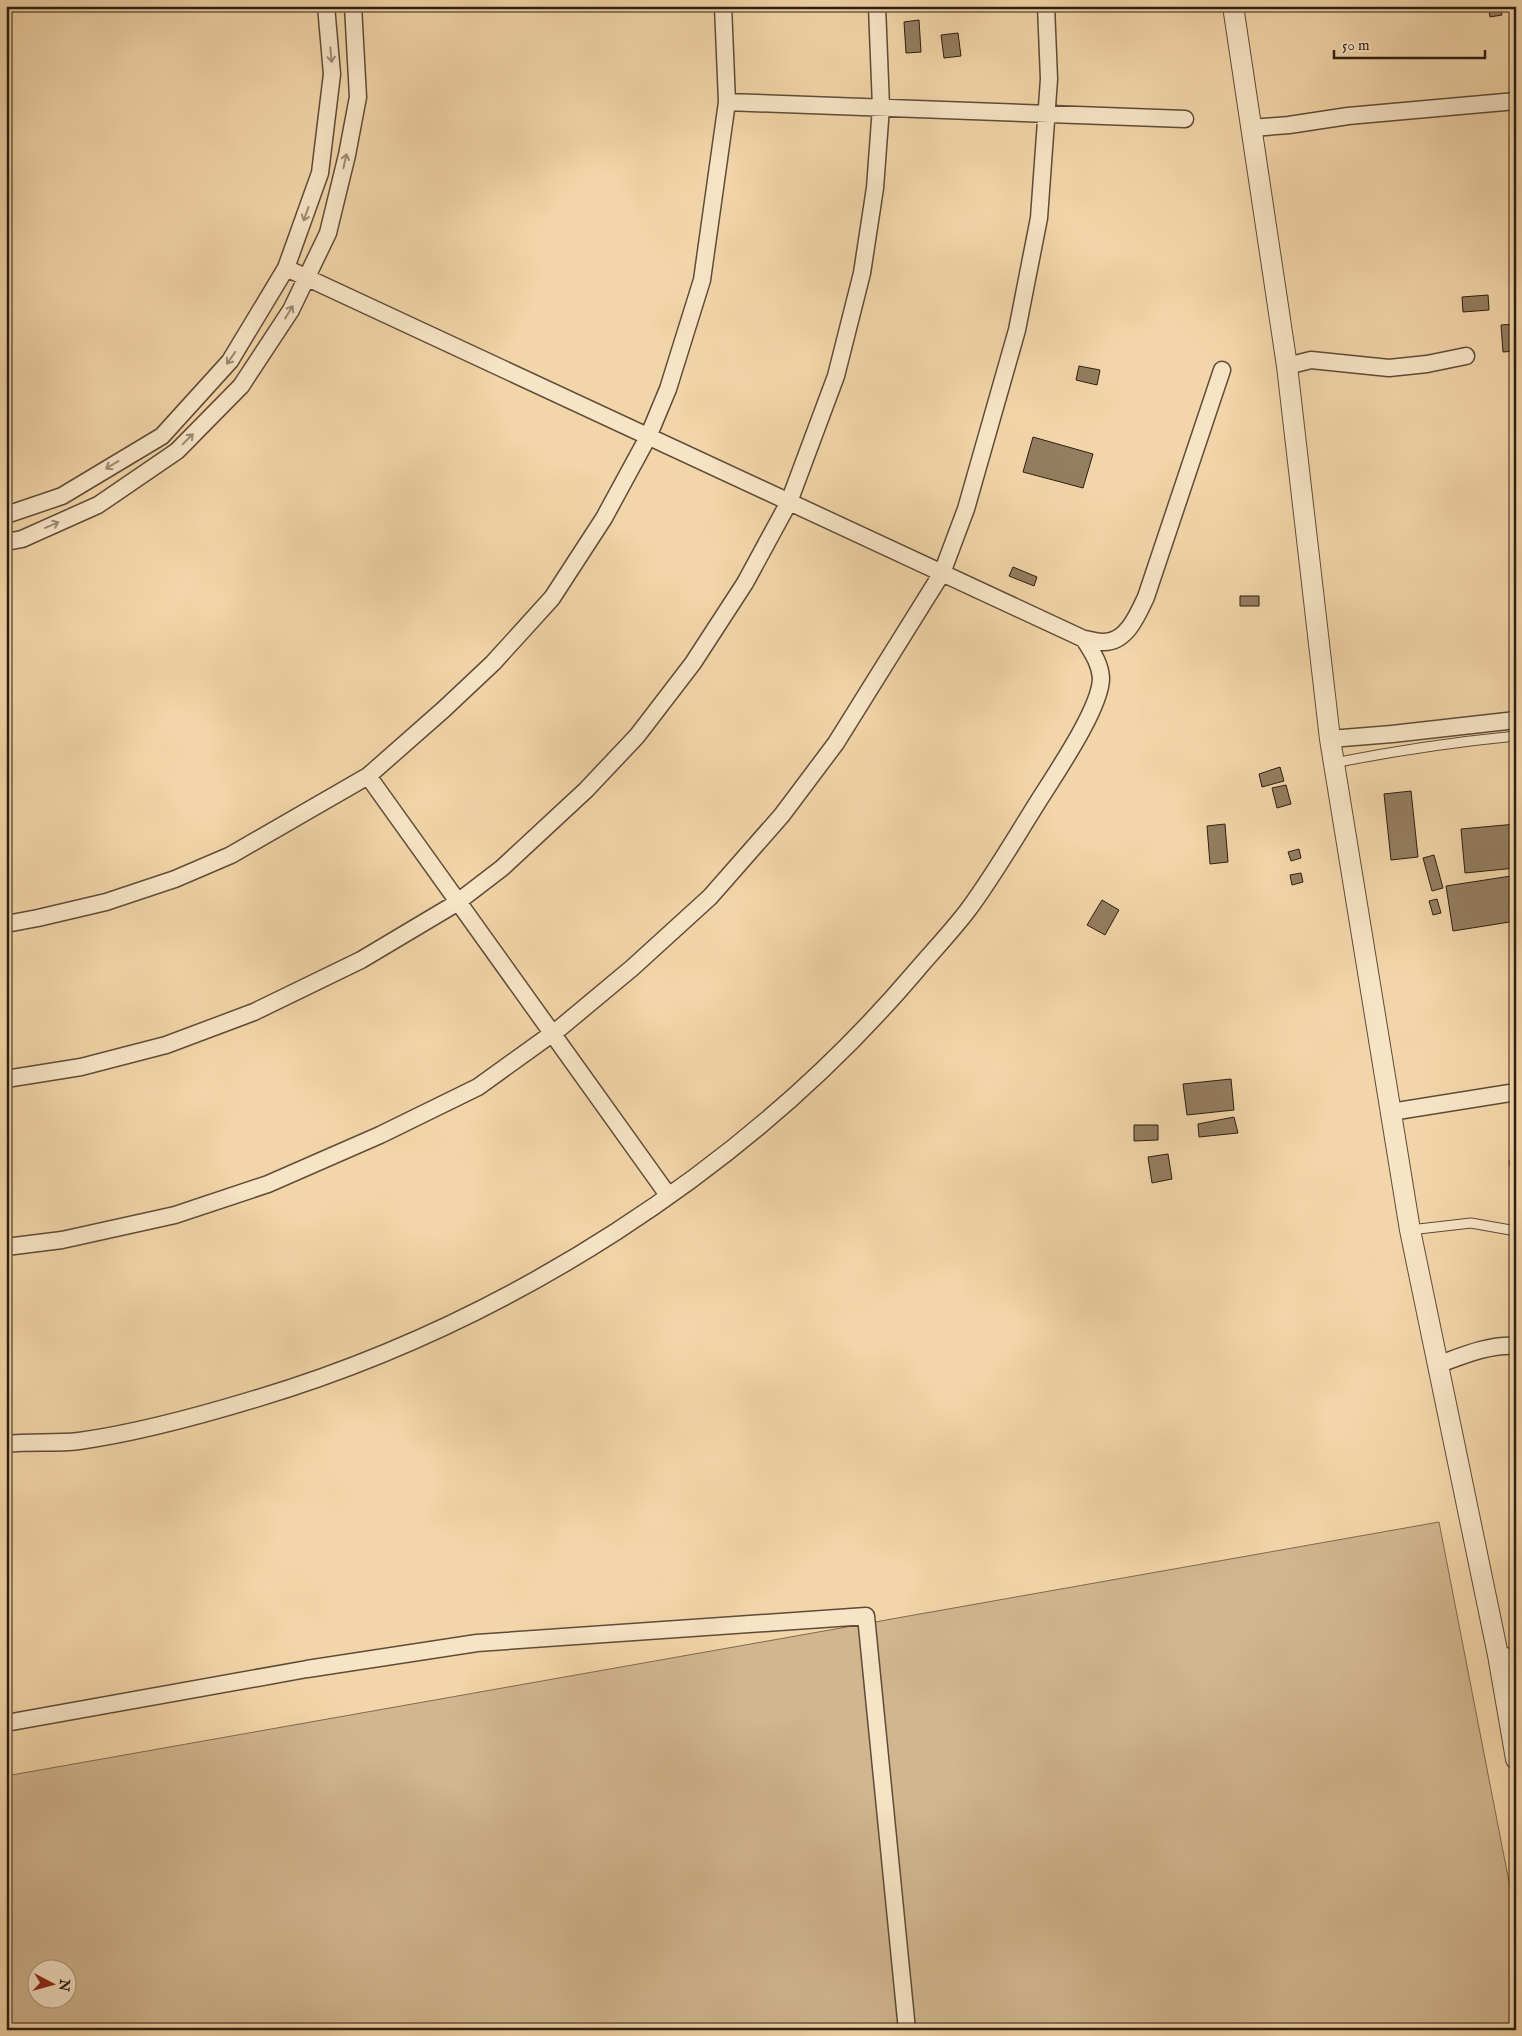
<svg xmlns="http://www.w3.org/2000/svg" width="1522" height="2036" viewBox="0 0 1522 2036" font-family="'IM FELL English',serif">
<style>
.green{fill:#d1b68f;stroke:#806a51;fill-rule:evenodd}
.building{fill:#947d60;stroke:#2e1e13}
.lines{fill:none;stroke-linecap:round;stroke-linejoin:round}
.service-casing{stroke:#5f4c38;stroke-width:11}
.minor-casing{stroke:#5f4c38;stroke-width:19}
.tertiary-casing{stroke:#5f4c38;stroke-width:22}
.service{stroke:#f7e4c6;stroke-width:9}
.minor{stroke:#f7e4c6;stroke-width:16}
.tertiary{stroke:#f7e4c6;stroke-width:20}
.oneway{stroke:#9d8b75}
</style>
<rect width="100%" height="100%" fill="#f2d5a8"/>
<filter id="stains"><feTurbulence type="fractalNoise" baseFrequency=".004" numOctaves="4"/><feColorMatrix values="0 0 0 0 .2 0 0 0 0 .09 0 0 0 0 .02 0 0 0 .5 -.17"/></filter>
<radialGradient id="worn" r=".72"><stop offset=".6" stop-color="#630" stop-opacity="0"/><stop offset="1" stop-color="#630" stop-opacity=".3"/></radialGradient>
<path class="green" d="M1439,1522l77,396v112h-1510v-254zM38,1968h30v30h-30z"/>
<path class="building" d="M1488,6h12l2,9 -12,2z
M919,20l2,32 -15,1 -2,-31z
M958,33l3,23 -17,2 -3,-23z
M1488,295l1,15 -26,2 -1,-15z
M1516,324v27l-13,1 -2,-27z
M1079,366l21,4 -3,15 -21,-5z
M1033,437l60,17 -10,34 -60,-16z
M1013,567l24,10 -3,9 -25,-10z
M1240,596h19v10h-19z
M1280,767l4,14 -22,6 -3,-13z
M1286,785l5,19 -14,4 -5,-20z
M1411,791l7,66 -27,3 -7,-66z
M1225,824l3,38 -18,2 -3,-38z
M1516,824v44l-51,5 -4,-44z
M1299,849l2,9 -10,3 -3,-9z
M1434,855l9,33 -11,3 -9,-33z
M1301,873l2,9 -11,3 -2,-10z
M1511,876l5,45 -63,10 -7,-45z
M1437,899l4,14 -8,2 -4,-14z
M1102,900l17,10 -14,25 -18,-10z
M1231,1079l3,31 -47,5 -4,-31z
M1234,1117l4,16 -39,4 -1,-13z
M1134,1125h24v15l-24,1z
M1168,1154l4,25 -20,4 -4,-26z
M1516,1160v35l-7,-34z"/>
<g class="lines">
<g class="service-casing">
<path id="service" d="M1334,763c60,-12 120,-21 182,-27
M1410,1230l61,-7 45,8"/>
</g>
<g class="minor-casing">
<path id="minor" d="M727,102l458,17
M1252,128l37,-3 59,-9 168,-15
M286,268l798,371c7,1 14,3 20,3 23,0 34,-28 42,-45l76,-227
M1287,366l24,-6 78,8 38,-4 39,-8
M6,515l56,-19 100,-60 68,-75 56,-93 34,-95 12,-99 -6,-68
M6,542l16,-3 76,-34 79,-54 64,-65 50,-76 37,-77 19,-78 11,-58 -5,-91
M1330,739l62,-5 124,-14
M368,776l300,419
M6,924l32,-6 68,-16 69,-23 56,-24 137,-79 75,-66 50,-47 59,-65 52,-80 44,-81 20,-48 34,-109 25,-178 -4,-96
M6,1079l75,-12 85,-22 88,-33 107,-52 94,-56 47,-36 84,-78 51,-54 56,-73 52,-80 44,-81 47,-126 26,-103 13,-85 6,-81 -4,-101
M1391,1112l125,-20
M6,1247l56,-7 113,-25 93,-31 112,-49 98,-48 82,-59 72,-60 78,-71 72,-82 54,-72 106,-170 24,-64 51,-179 22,-112 10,-139 -3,-73
M1437,1365c25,-9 52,-21 79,-19
M6,1444c24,-3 49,0 73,-3 58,-8 120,-25 176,-42 251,-75 492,-229 661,-428 17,-20 36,-40 52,-61 23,-31 43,-65 63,-97 18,-30 70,-103 70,-135 -1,-15 -9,-26 -17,-39
M1498,1655l18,3
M6,1723l301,-54 170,-26 389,-27 41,414"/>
</g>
<g class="tertiary-casing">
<path id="tertiary" d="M1233,6l54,360 43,373 80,491 88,425 18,104"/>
</g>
<use href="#service" class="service"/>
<use href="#minor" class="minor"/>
<use href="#tertiary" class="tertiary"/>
</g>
<defs><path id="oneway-shaft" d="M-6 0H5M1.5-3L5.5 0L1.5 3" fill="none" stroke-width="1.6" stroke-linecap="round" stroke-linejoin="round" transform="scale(1.25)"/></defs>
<g class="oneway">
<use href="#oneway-shaft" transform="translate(331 55) rotate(85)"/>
<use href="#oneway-shaft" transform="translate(345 161) rotate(-77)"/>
<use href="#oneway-shaft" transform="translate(306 214) rotate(110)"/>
<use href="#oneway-shaft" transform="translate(289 312) rotate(-59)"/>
<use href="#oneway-shaft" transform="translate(231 358) rotate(125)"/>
<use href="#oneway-shaft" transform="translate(188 439) rotate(-45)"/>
<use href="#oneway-shaft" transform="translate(112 465) rotate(149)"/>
<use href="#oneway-shaft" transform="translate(52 525) rotate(-23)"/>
</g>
<rect width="1522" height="2036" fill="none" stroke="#f2d5a8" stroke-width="25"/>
<rect x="8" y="8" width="1507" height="2021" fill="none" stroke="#2e1e13" stroke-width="2.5"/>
<rect x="12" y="12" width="1497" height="2011" fill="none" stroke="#2e1e13"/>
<g transform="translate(52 1984) rotate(96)"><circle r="24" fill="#f7e4c6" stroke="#a7957e"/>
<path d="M0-4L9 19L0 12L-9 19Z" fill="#8f2418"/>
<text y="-8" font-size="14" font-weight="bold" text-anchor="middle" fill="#2e1e13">N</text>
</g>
<path d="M1334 50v8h151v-8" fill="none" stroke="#2e1e13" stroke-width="2.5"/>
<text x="1342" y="50" font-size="15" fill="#2e1e13" stroke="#f7e4c6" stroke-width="4" paint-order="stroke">50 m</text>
<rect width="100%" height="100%" filter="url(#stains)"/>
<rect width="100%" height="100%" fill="url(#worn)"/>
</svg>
